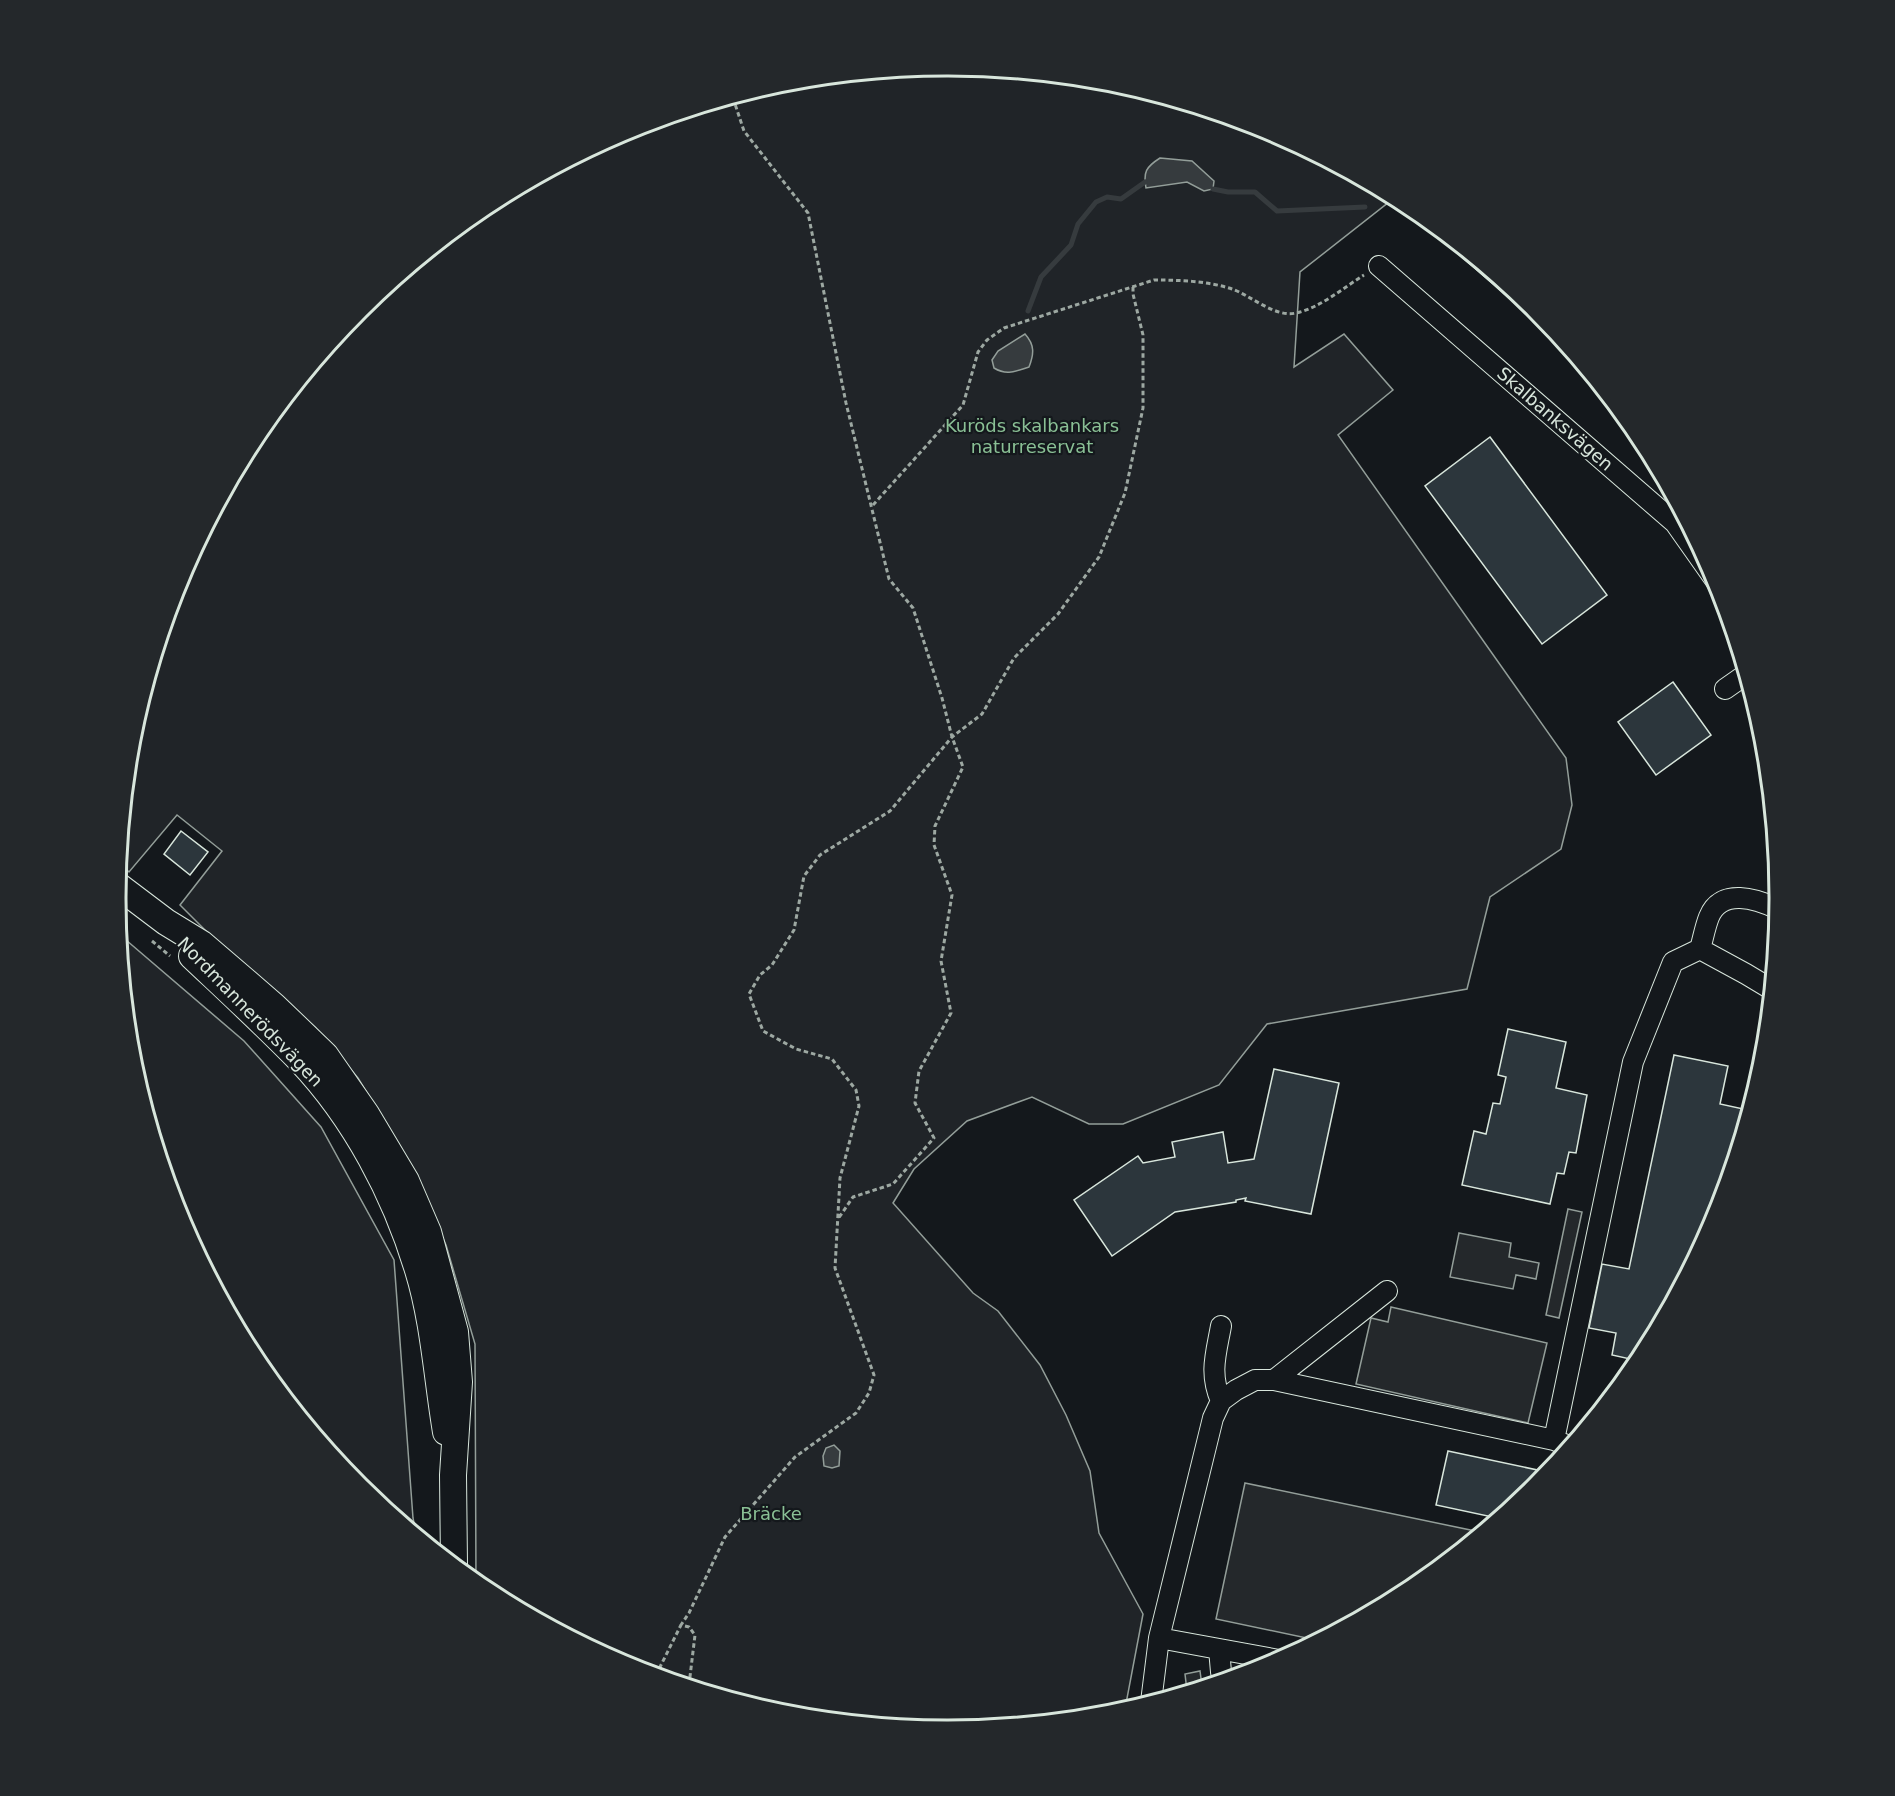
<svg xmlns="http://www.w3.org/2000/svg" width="1895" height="1796" viewBox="0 0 1895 1796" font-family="'DejaVu Sans',sans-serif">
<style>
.green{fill:#202428;stroke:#939e99;stroke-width:1.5}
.parking{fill:#24282b;stroke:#939e99;stroke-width:1.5}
.water{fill:#363b3e;stroke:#939e99;stroke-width:1.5}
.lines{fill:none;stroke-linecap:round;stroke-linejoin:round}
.stream{stroke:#363b3e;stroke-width:5}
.building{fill:#2c363c;stroke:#d8e6dc;stroke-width:1.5}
.minor-casing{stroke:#d8e6dc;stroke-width:22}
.major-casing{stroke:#d8e6dc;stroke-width:28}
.path{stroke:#9da8a2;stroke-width:3;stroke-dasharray:4.5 3;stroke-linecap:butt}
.minor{stroke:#14181c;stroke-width:20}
.major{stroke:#14181c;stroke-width:26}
.labels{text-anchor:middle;stroke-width:4.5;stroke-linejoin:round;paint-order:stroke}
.street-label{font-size:18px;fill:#d8e6dc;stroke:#14181c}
.park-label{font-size:18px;fill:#8ac095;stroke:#14181c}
.rim{fill:none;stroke:#d8e6dc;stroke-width:3}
</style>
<rect width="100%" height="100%" fill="#14181c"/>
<path class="green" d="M948,66l162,16 156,47 128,69 -94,74 -6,95 50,-33 49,56 -55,45 228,323 6,47 -11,44 -71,48 -23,92 -200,35 -48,61 -96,39h-34l-57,-27 -65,24 -53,48 -21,34 80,90 25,18 42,54 26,50 24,56 9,62 44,81 -18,95 -16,5 -162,16 -162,-16 -156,-47 -144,-77 -9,-8 -1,-238 -29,-99 -36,-81 -52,-86 -43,-51 -103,-90 -32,-32 42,-54 -45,-36 -48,57 -10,-10 13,-127 47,-156 77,-144 103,-126 127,-103 143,-77 157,-47z
M119,934l125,107 77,86 73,133 19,258 3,15 -57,-47 -103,-126 -77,-144 -48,-156z"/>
<path class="parking" d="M1568,1209l14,3 -23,106 -13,-3z
M1459,1233l52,10 -2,14 30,6 -3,16 -20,-4 -3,14 -63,-12z
M1391,1307l156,36 -19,80 -172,-39 15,-66 17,4z
M1245,1483l235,49 -71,58 -93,50 -100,-21z
M1200,1671l2,15 -15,5 -2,-17z"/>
<path class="water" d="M1160,158l32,3 22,20 -1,8 -9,2 -17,-9 -41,6c-3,-16 0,-21 14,-30z
M1025,334c10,11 9,20 4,33 -13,4 -22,9 -35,1l-2,-8 6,-9z
M834,1445l6,6 -1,15 -7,2 -8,-2 -1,-10 3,-8z"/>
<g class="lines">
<path class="stream" d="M1213,189l15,3h27l22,19 88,-4
M1028,311l13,-34 30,-32 7,-21 18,-22 11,-5 14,2 24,-17"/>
</g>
<path class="building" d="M1420,214l100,83 -5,6 -98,-85z
M1490,437l117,158 -65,49 -117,-158z
M1673,682l38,53 -55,40 -38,-53z
M181,831l27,21 -18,23 -26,-21z
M1508,1029l58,13 -10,46 31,7 -11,58 -7,-1 -5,22 -7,-1 -7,31 -88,-19 12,-54 12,3 7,-31 7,1 6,-27 -8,-2z
M1674,1055l54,11 -8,38 28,6 -32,107 -77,144 -27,-6 4,-22 -27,-5 13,-64 27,5z
M1274,1069l65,14 -28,131 -66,-13 1,-3 -10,2v2l-61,10 -63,44 -38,-56 64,-44 5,7 32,-6 -3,-15 51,-10 5,31 26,-4z
M1448,1451l99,21 -11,15 -39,31 -61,-13z"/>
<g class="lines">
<g class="minor-casing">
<path id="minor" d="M1379,266l296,257 43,61
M1725,689l20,-14
M1700,949c3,-10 5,-22 9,-32 12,-30 48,-18 69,-8
M1274,1380l113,-89
M1221,1401c-12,-28 -5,-47 0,-75
M1554,1440l79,-378 40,-100 27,-13 46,25 25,15
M1159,1638l120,22
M1219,1649l2,23 3,7
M1151,1702l8,-64 54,-220 8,-17 15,-11 19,-10h19l280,60 15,6"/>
</g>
<g class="major-casing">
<path id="major" d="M117,885l49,37 36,22 72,62 51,49 41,59 40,67 22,51 27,100 4,50 -6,93 1,89
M192,956c36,34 73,68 108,104 55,58 95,134 118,210 16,52 19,108 28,162"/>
</g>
<path class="path" d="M733,98l11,33 64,82 38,190 43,176 24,29 29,90 10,39 11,30 -28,59 -1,19 18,50 -11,66 10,52 -32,58 -4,32 19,35 -41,46 -40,13 -15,22
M873,505l90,-100 15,-53 9,-12 17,-12 150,-48c25,0 54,1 78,9 18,6 43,29 64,24 24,-5 47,-25 68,-38
M152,941l18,15
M656,1675l25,-50
M689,1685l6,-50 -6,-8 -8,-2 8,-12 36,-76 70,-80 61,-44 13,-20 5,-18 -39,-107 5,-90 19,-72 -3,-16 -24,-31 -36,-10 -33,-18 -14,-37 11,-19 12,-10 22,-35 10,-54 16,-21 70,-44 62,-74 30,-23 32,-56 44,-44 41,-57 26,-64 18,-85v-73l-10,-41v-9"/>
<use href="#minor" class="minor"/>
<use href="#major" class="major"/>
</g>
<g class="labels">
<g class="street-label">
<text transform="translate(1555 419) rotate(41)" y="6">Skalbanksvägen</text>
<text transform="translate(250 1012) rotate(46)" y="6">Nordmannerödsvägen</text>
</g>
<g class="park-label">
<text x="1032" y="432">Kuröds skalbankars<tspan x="1032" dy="21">naturreservat</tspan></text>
<text x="771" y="1520">Bräcke</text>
</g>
</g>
<path d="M0 0H1895V1796H0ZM947 76H948A821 821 0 0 1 1769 897V899A821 821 0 0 1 948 1720H947A821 821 0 0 1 126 899V897A821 821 0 0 1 947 76Z" fill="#24282b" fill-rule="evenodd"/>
<path class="rim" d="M947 76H948A821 821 0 0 1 1769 897V899A821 821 0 0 1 948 1720H947A821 821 0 0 1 126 899V897A821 821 0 0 1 947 76Z"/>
</svg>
